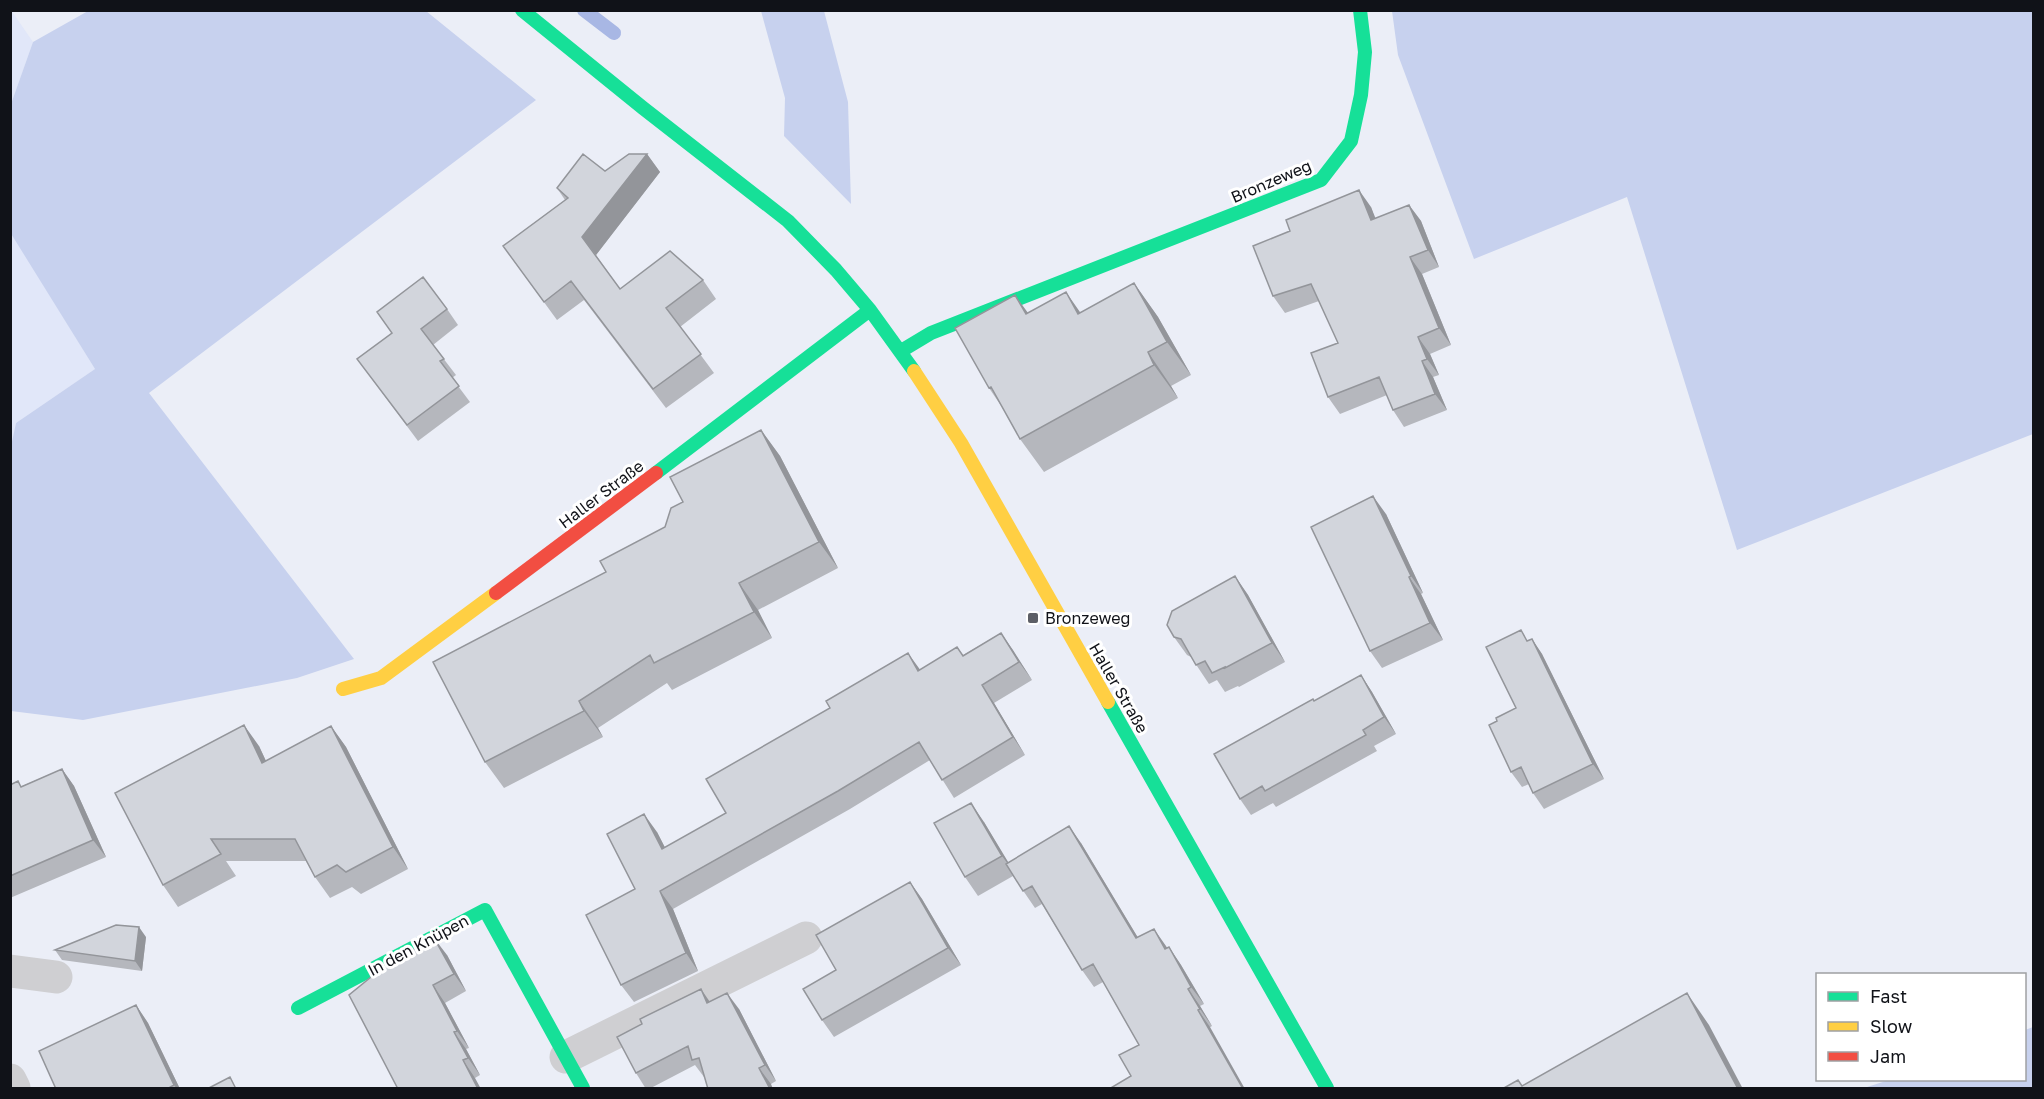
<svg xmlns="http://www.w3.org/2000/svg" width="2044" height="1099" viewBox="0 0 2044 1099" font-family="'Golos Text',sans-serif">
<style>
.built{fill:#e1e7f9}
.green{fill:#c7d1ee}
.lines{fill:none;stroke-linecap:round;stroke-linejoin:round}
.stream{stroke:#a8b7e4;stroke-width:14}
.street{stroke:#cfcfd2;stroke-width:33}
.fast{stroke:#16e098;stroke-width:14}
.slow{stroke:#ffcf43;stroke-width:14}
.jam{stroke:#f24e42;stroke-width:14}
.wall{fill:#b5b7bd}
.shaded-wall{fill:#93959a}
.building{fill:#d2d5dc;stroke:#93959a;stroke-width:1.5}
.poi-dot{fill:#5d5f66;stroke:#fff;stroke-width:2}
.labels{text-anchor:middle;stroke-width:6;stroke-linejoin:round;paint-order:stroke}
.street-label{font-size:16px;fill:#101218;stroke:#fff}
.poi-label{font-size:16px;fill:#101218;stroke:#fff;text-anchor:start}
</style>
<rect width="100%" height="100%" fill="#ebeef7"/>
<path class="built" d="M11,10l22,32 -22,62 -1,-93z
M11,232l84,137 -79,54 -5,28z"/>
<path class="green" d="M88,11h338l110,89 -387,293 205,266 -57,19 -214,42 -72,-9 -1,-260 6,-28 79,-54 -85,-137 1,-128 22,-62z
M761,11h63l24,91 3,102 -67,-68 1,-38z
M1392,11h641v423l-296,116 -110,-353 -153,62 -76,-204z
M2033,1027v61h-169l25,-8h135l1,-50z"/>
<g class="lines">
<path class="stream" d="M584,10l30,23"/>
<path class="street" d="M10,971l46,6
M566,1057l240,-119
M10,1080l4,8"/>
<path class="fast" d="M522,10l121,98 145,113 48,49 34,40 44,61
M901,351l30,-18 390,-153 30,-39 10,-46 4,-43 -5,-42
M656,473l214,-163
M1108,702l219,386
M298,1008l187,-98 98,178"/>
<path class="slow" d="M914,371l47,72 147,259
M343,689l38,-11 115,-85"/>
<path class="jam" d="M496,593l160,-120"/>
</g>
<path class="wall" d="M647,154l13,18 -64,83 24,34 83,-9 13,19 -36,28 34,46 -48,35 -82,-108 -27,20 -54,-74 62,-46 -8,-12 48,-17z
M1409,205l12,16 18,46 -17,7 29,71 -21,9 9,21 -6,2 14,33 -43,17 -11,-17 -6,-15 -47,19 -12,-17 10,-54 -19,-42 -34,12 -12,-17 98,-89 4,12z
M1134,283l24,34 33,58 -20,11 7,12 -134,74 -24,-33 -14,-26 -17,-25 39,-75h53z
M447,309l11,16 -25,20 23,30 -4,3 18,24 -52,39 -61,-82 35,-26 -15,-21z
M761,430l19,26 58,112 -80,42 14,28 -100,52 -5,-7 -69,45 5,9 -99,51 -19,-26 121,-190 59,-45 18,-25z
M1386,514l37,79 -2,1 22,46 -61,28 -12,-17z
M1235,576l13,19 37,67 -46,25 -1,-1 -13,6 -8,-12 -8,4 -18,-27 -4,-2 -13,-18z
M1001,633l31,47 -38,23 31,52 -71,43 -24,-38 -80,49 -177,100 25,62 -64,31 -13,-17 14,-96 22,-57 8,16 61,-35 104,-105 90,-38 37,-23 6,8z
M1532,639l10,15 62,125 -60,30 -11,-16 -4,-9 -7,3 -11,-15 5,-64 13,-68z
M1361,675l11,17 24,42 -22,12 3,5 -101,56 -3,-4 -22,12 -11,-16 74,-98z
M331,726l15,21 62,122 -47,25 -9,-7 -22,11 -15,-21 -9,-16h-80l10,15 -58,31 -15,-22 96,-139 7,15z
M62,769l12,17 32,71 -96,41v-113l12,1z
M984,822l24,41 73,-20 57,95 29,10 2,-1 12,18 23,39 -4,2 12,20 -81,50 8,-31 -36,-63 -9,5 -12,-17 -40,-66 -7,4 -22,-32 -35,20 -13,-19z
M910,882l12,17 39,66 -127,72 -12,-17 14,-50z
M146,937l-4,34 -80,-11 -7,-10z
M447,955l19,36 -21,12 24,45 -3,1 14,26 -5,3 -126,-83z
M710,1002l29,7 37,72 -5,3 -67,-7 -9,-12 -46,24h-3l-10,-16z
M136,1005l12,18 32,66h-124z"/>
<path class="shaded-wall" d="M647,154l13,18 -64,83 -14,-18z
M1359,190l12,17 12,30 -12,-17z
M1409,205l12,16 18,46 -11,-17z
M1410,257l12,17 29,71 -12,-17z
M1134,283l24,34 33,58 -24,-33z
M1066,292l23,33 -11,-11z
M1015,295l24,33 -13,-14z
M1418,337l12,17 9,21 -12,-16z
M1148,352l23,34 7,12 -24,-33z
M1422,361l11,16 14,33 -12,-16z
M761,430l19,26 58,112 -19,-26z
M1373,496l13,18 37,79 -12,-17z
M1235,576l13,19 37,67 -13,-19z
M1409,577l12,17 22,46 -13,-17z
M739,583l19,27 14,28 -18,-26z
M1001,633l12,17 19,30 -13,-18z
M1532,639l10,15 62,125 -11,-15z
M908,653l13,18h-3z
M1361,675l11,17 24,42 -12,-17z
M982,685l12,18 31,52 -12,-18z
M579,701l19,27 5,9 -19,-26z
M244,725l15,21 18,39 -15,-22z
M331,726l15,21 62,122 -15,-22z
M62,769l12,17 32,71 -13,-17z
M971,803l13,19 32,53 -14,-19z
M644,814l13,18 18,35 -13,-18z
M1069,826l12,17 68,113 -13,-18z
M910,882l12,17 39,66 -13,-17z
M660,891l13,18 25,62 -12,-18z
M139,927l7,10 -4,34 -7,-10z
M1154,929l12,17 11,20 -12,-17z
M434,938l13,17 19,36 -12,-17z
M1169,947l12,18 23,39 -13,-17z
M433,985l12,18 24,45 -12,-17z
M701,989l11,16 -5,-2z
M1188,989l12,17 12,20 -12,-17z
M727,993l12,16 37,72 -11,-16z
M1687,993l22,32 34,64h-5z
M136,1005l12,18 32,66h-3l-3,-4z
M1198,1010l12,17 35,62h-2z
M454,1032l12,17 14,26 -12,-17z
M463,1060l12,18 6,11h-3z
M759,1068l12,16 2,5h-3z"/>
<path class="building" d="M583,154l22,17 24,-17h18l-65,83 38,52 50,-38 33,29 -37,28 35,46 -48,35 -82,-108 -27,21 -41,-56 65,-48 -11,-10z
M1359,190l12,30 38,-15 19,45 -18,7 29,71 -21,9 9,22 -5,2 13,33 -42,16 -14,-33 -51,20 -17,-44 27,-10 -27,-59 -38,12 -20,-50 37,-15 -4,-11z
M423,277l24,32 -26,20 23,30 -4,2 19,25 -52,39 -50,-66 35,-26 -15,-21z
M1134,283l33,59 -19,10 6,13 -134,74 -29,-52 -2,1 -34,-60 60,-33 11,19 40,-22 12,22z
M761,430l58,112 -80,41 15,29 -100,51 -4,-8 -71,46 5,10 -99,51 -52,-100 173,-90 -6,-11 65,-34 6,-19 12,-6 -13,-25z
M1373,496l38,80 -2,1 21,46 -60,28 -59,-124z
M1235,576l37,67 -47,25v-1l-13,6 -7,-12 -9,4 -15,-26 -7,-2 -7,-12 5,-14z
M1521,630l6,11 5,-2 61,125 -60,29 -12,-26 -10,5 -22,-47 8,-4 -1,-3 20,-10 -30,-61z
M1001,633l18,29 -37,23 31,52 -71,43 -23,-38 -81,49 -178,100 26,62 -65,32 -35,-70 49,-26 -28,-55 37,-20 18,35 64,-36 -20,-34 124,-71 -4,-7 82,-48 10,18 39,-24 6,9z
M1361,675l23,42 -21,13 3,5 -101,56 -3,-5 -22,13 -26,-45 99,-55 1,2z
M244,725l18,38 69,-37 62,121 -47,25 -9,-7 -22,12 -20,-38h-84l10,15 -58,31 -48,-92z
M62,769l31,71 -83,36v-91l8,-4 3,6z
M971,803l31,53 -37,21 -31,-54z
M1069,826l67,112 18,-9 11,20 4,-2 22,40 -3,2 12,20 -2,1 45,79h-134l22,-13 -12,-21 20,-10 -46,-81 -11,6 -50,-84 -9,5 -17,-27z
M910,882l38,66 -126,72 -19,-31 33,-19 -20,-35z
M116,925l23,2 -4,34 -80,-11z
M434,938l20,36 -21,11 24,46 -3,1 14,26 -5,2 15,29h-80l-49,-94 38,-31z
M701,989l6,14 20,-10 38,72 -6,3 11,21h-62l-9,-31 -7,2 -4,-14 -52,27 -19,-36 25,-13 -2,-5z
M1687,993l51,96h-236l16,-9 4,6z
M136,1005l38,80 -7,4h-111l-17,-38z
M230,1077l6,12h-29z"/>
<rect class="poi-dot" x="1027" y="612" width="12" height="12" rx="3"/>
<g class="labels">
<g class="street-label">
<text transform="translate(1271 181) rotate(-23)" y="6">Bronzeweg</text>
<text transform="translate(601 494) rotate(-37)" y="6">Haller Straße</text>
<text transform="translate(1119 688) rotate(60)" y="6">Haller Straße</text>
<text transform="translate(418 945) rotate(-28)" y="6">In den Knüpen</text>
</g>
<g class="poi-label">
<text x="1045" y="624">Bronzeweg</text>
</g>
</g>
<rect width="2044" height="1099" fill="none" stroke="#101218" stroke-width="24"/>
<rect x="1816" y="973" width="210" height="108" fill="#ffffff" stroke="#9fa0a3" stroke-width="1.5"/>
<rect x="1828" y="992" width="30" height="9" fill="#16e098" stroke="#9fa0a3" stroke-width="1.5"/>
<text x="1870" y="1003" font-size="18" fill="#101218">Fast</text>
<rect x="1828" y="1022" width="30" height="9" fill="#ffcf43" stroke="#9fa0a3" stroke-width="1.5"/>
<text x="1870" y="1033" font-size="18" fill="#101218">Slow</text>
<rect x="1828" y="1052" width="30" height="9" fill="#f24e42" stroke="#9fa0a3" stroke-width="1.5"/>
<text x="1870" y="1063" font-size="18" fill="#101218">Jam</text>
</svg>
